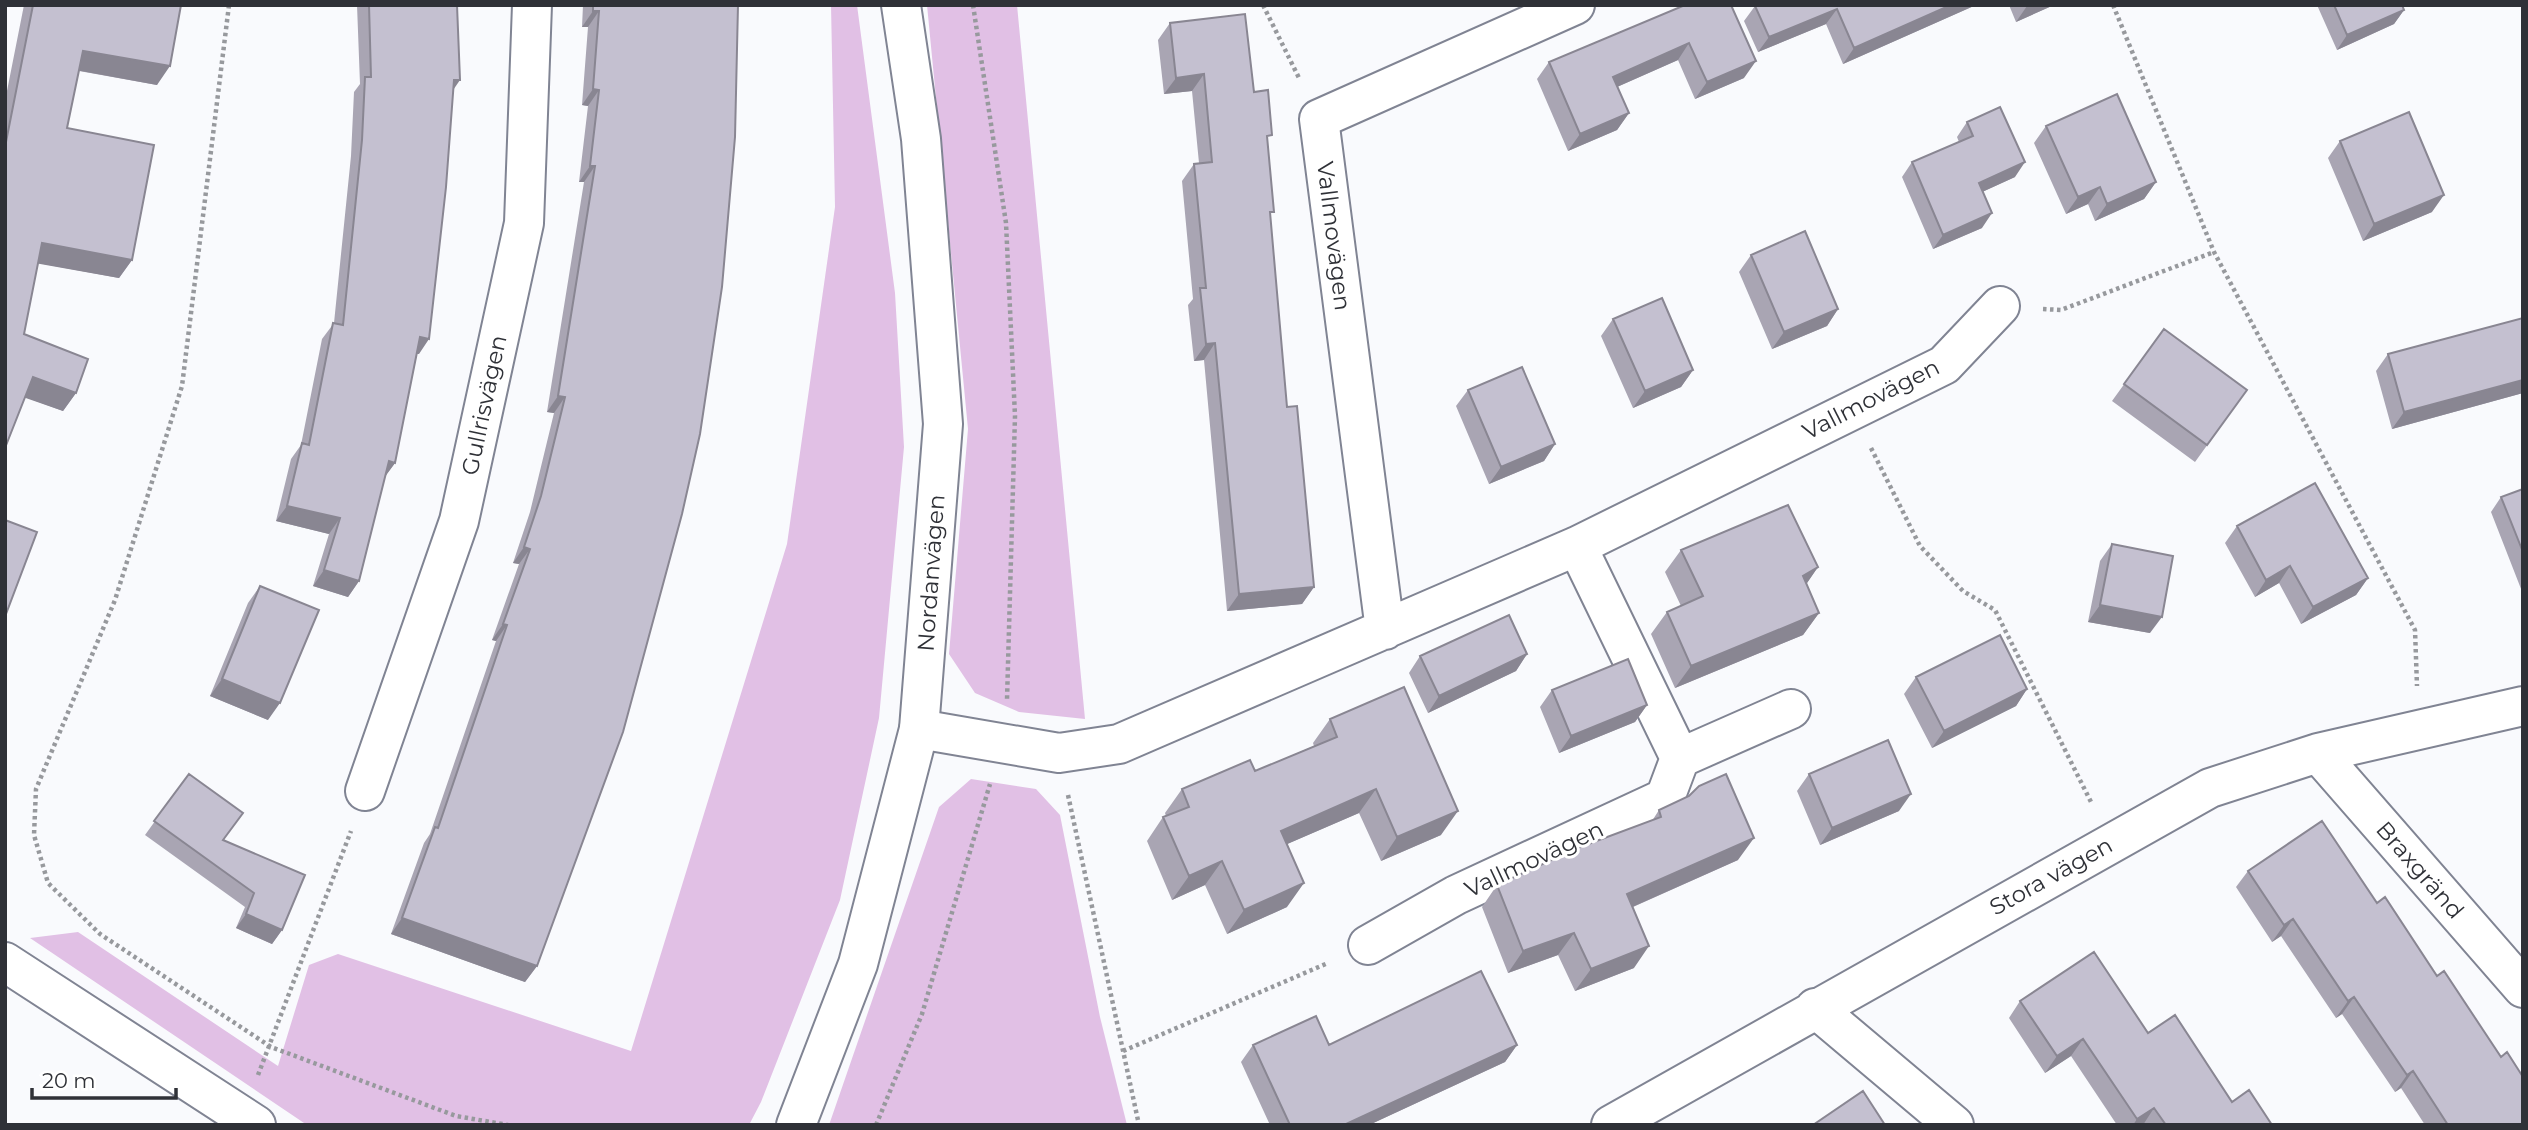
<svg xmlns="http://www.w3.org/2000/svg" width="2528" height="1130" viewBox="0 0 2528 1130" font-family="Montserrat,sans-serif">
<style>
.green{fill:#e1c0e5}
.lines{fill:none;stroke-linecap:round;stroke-linejoin:round}
.street-casing{stroke:#808493;stroke-width:42}
.secondary-casing{stroke:#808493;stroke-width:42}
.path{stroke:#97999d;stroke-width:4.5;stroke-dasharray:3.5 3.5;stroke-linecap:butt}
.street{stroke:#fff;stroke-width:38}
.secondary{stroke:#fff;stroke-width:38}
.wall{fill:#a9a5b3}
.shaded-wall{fill:#898692}
.building{fill:#c4c0d0;stroke:#898692;stroke-width:2}
.labels{text-anchor:middle;stroke-width:6;stroke-linejoin:round;paint-order:stroke}
.street-label{font-size:23px;fill:#2f3137;stroke:#fff}
</style>
<rect width="100%" height="100%" fill="#f9fafd"/>
<path class="green" d="M831,5h26l38,288 9,154 -25,271 -39,182 -79,202 -12,23h-442l-277,-187 48,-6 200,134 31,-101 29,-11 293,97 156,-507 48,-337z
M927,5h90l68,714 -66,-7 -44,-19 -26,-39 19,-225z
M971,779l65,10 24,26 40,202 27,108h-298l110,-318z"/>
<g class="lines">
<g class="street-casing">
<path id="street" d="M1385,630l-66,-511 256,-114
M919,729l140,24 60,-9 458,-198 367,-181 56,-59
M2318,753l205,235
M1680,758l111,-49
M365,791l94,-270 65,-298 8,-218
M1368,945l88,-50 209,-97 15,-40 -103,-212
M5,962l251,163
M1815,1008l139,117
M1611,1125l599,-337 108,-35 205,-47"/>
</g>
<g class="secondary-casing">
<path id="secondary" d="M796,1125l62,-161 61,-235 24,-305 -22,-285 -20,-134"/>
</g>
<path class="path" d="M229,5l-47,381 -67,214 -79,189 -2,46 14,48 52,51 171,113 185,69 52,9
M973,5l33,218 9,193 -8,284
M1263,5l37,75
M2113,5l101,247 201,378 2,56
M2043,309l18,1 153,-58
M1871,448l49,98 43,45 32,19 97,194
M1068,795l71,330
M1123,1051l205,-88
M258,1075l93,-244
M876,1125l46,-111 68,-230"/>
<use href="#street" class="street"/>
<use href="#secondary" class="secondary"/>
</g>
<path class="wall" d="M24,5h157l-24,80 -78,-14 -12,57 65,132 -13,18 -81,-15 -14,71 52,59 -13,18 -38,-14 -20,51v-347z
M357,5h100l-4,86 -34,263h-2l-22,109 -11,15 -25,103 -11,16 -35,-11 16,-52 -53,-13 15,-62 10,-14 21,-106 12,-16 17,-167 3,-64 6,-8z
M583,5h155l-201,961 -12,16 -134,-48 33,-91 6,-9 66,-193 -4,-1 27,-76 -6,-1 17,-51 24,-99 -7,-1 37,-230h-5l9,-76 -6,-1 6,-78h-6z
M1685,5l59,73 -49,21 -17,-39 -61,27 12,26 -12,17 -49,21 -31,-72 12,-17z
M1976,5l-133,59 -17,-40 -68,28 -14,-31 11,-15z
M2009,5h45l-38,17z
M2317,5h85l2,5 -10,14 -57,26z
M1170,23l84,69 14,50 2,76 17,189 27,180 -12,17 -75,7 -23,-251 -10,1 -6,-56 5,-6 -11,-118 12,-17 5,-1 -7,-72 -28,3 -6,-54z
M1967,122l48,55 -33,15v36l-49,21 -31,-72 10,-15 47,-20 -2,-5z
M2046,126l110,56 -12,17 -49,22 -7,-17 -22,10 -32,-71z
M2340,141l92,71 -69,29 -35,-83z
M1751,255l87,54 -11,17 -55,23 -33,-77z
M2523,318v75l-131,36 -16,-58 12,-17z
M1613,319l80,51 -12,17 -48,21 -32,-72z
M2164,329l83,61 -52,72 -83,-61z
M1468,390l87,54 -11,17 -55,23 -33,-78z
M2523,489v105l-32,-82 10,-15z
M2237,526l131,52 -12,17 -55,29 -22,-41 -24,14 -30,-54z
M2112,544l38,89 -62,-11 12,-61z
M1681,550l137,17 -12,17 13,29 -16,22 -128,53 -24,-54 16,-22 14,-6 -16,-34z
M260,586l8,134 -58,-24 38,-93z
M1527,654l-11,17 -88,42 -19,-40 11,-17z
M1916,677l111,12 -11,17 -84,42 -28,-54z
M1552,690l95,15 -12,17 -76,31 -19,-46z
M1330,719l111,116 -60,26 -22,-48 -72,31v63l-60,27 -22,-49 -33,15 -25,-59 16,-24 3,-1 -1,-3 17,-24 73,-18 59,-25 -1,-3z
M189,774l34,66 59,90 -10,14 -36,-16 9,-21 -100,-72z
M1809,774l90,37 -79,34 -23,-54z
M1659,810l79,50 -105,47 1,61 -59,23 -17,-36 -50,18 -26,-66 15,-22 155,-64z
M2248,871l275,254h-98l-24,-37 -6,4 -53,-78 -6,4 -55,-82 -9,6 -36,-55z
M2020,1001l128,32 84,69 40,23h-155l-46,-69 -26,17 -36,-55z
M1253,1045h264l-12,17 -136,63h-99l-29,-63z"/>
<path class="shaded-wall" d="M1951,5h25l-133,59 11,-16z
M2030,5h24l-38,17 11,-16z
M1837,9l-11,15 -68,28 11,-15z
M2404,10l-10,14 -57,26 10,-15z
M593,11h6l-11,16h-6z
M1689,43l-11,17 -77,34 12,-17z
M83,51l87,15 -13,19 -87,-16z
M1756,61l-12,17 -49,21 12,-17z
M1204,74l-12,17 -28,3 12,-16z
M454,80h6l-11,16z
M593,89l6,1 -11,16 -6,-1z
M1629,113l-12,17 -49,21 12,-17z
M2025,162l-10,15 -46,21 10,-15z
M590,166h5l-11,16h-5z
M2156,182l-12,17 -49,22 12,-17z
M2100,187l-12,17 -22,10 12,-17z
M2444,195l-12,17 -69,29 11,-17z
M1992,213l-10,15 -49,21 10,-14z
M42,243l90,17 -13,18 -90,-16z
M1838,309l-11,17 -55,23 12,-17z
M420,337l9,2 -10,15 -9,-1z
M1215,343l-11,17 -10,1 12,-17z
M1693,370l-12,17 -48,21 12,-17z
M33,377l43,16 -13,18 -43,-15z
M2523,380v13l-131,36 12,-17z
M558,396l7,1 -11,16 -7,-1z
M1555,444l-11,17 -55,23 12,-17z
M389,461l6,2 -11,15z
M287,506l53,12 -11,16 -53,-13z
M524,547l6,2 -11,15 -6,-1z
M2290,566l-11,17 -24,14 11,-17z
M1818,567l-15,22v-13z
M324,570l35,11 -11,16 -35,-11z
M2368,578l-12,17 -55,29 12,-17z
M1314,587l-12,17 -75,7 12,-17z
M2100,605l62,12 -12,16 -62,-11z
M1819,613l-16,22 -128,53 16,-22z
M503,624l4,1 -11,16 -4,-1z
M1527,654l-11,17 -88,42 11,-17z
M222,679l58,24 -12,17 -58,-24z
M2027,689l-11,17 -84,42 12,-17z
M1647,705l-12,17 -76,31 12,-17z
M1376,789l-17,24 -95,41 17,-23z
M1911,794l-12,17 -79,34 12,-17z
M1458,811l-17,24 -60,26 16,-24z
M1754,838l-16,22 -126,56 15,-22z
M1222,861l-17,24 -33,15 17,-24z
M1304,883l-17,24 -60,27 17,-24z
M246,914l36,16 -10,14 -36,-16z
M402,918l135,48 -12,16 -134,-48z
M2293,919l-12,17 -9,6 12,-17z
M1574,933l-16,22 -50,18 15,-22z
M1649,946l-15,22 -59,23 16,-22z
M2354,997l-12,17 -6,4 12,-17z
M2083,1039l-12,17 -26,17 12,-17z
M1517,1045l-12,17 -136,63h-25z
M2413,1071l-12,17 -6,4 12,-17z
M2154,1108l-11,17h-10l4,-6z"/>
<path class="building" d="M33,5h148l-11,61 -87,-15 -16,77 87,17 -22,115 -90,-17 -18,91 64,25 -12,34 -43,-16 -28,71v-301z
M369,5h88l3,75h-6l-8,107 -17,152 -9,-2 -25,126 -6,-2 -30,120 -35,-11 16,-52 -53,-12 15,-63 7,2 24,-122 10,2 19,-185 3,-63h6z
M593,5h145l-3,132 -13,150 -22,147 -18,80 -59,218 -86,234 -135,-48 33,-91 3,1 69,-203 -4,-1 27,-75 -6,-2 17,-51 24,-99 -7,-1 37,-230h-5l9,-76 -6,-1 6,-78h-6z
M1685,5h46l25,56 -49,21 -18,-39 -76,34 16,36 -49,21 -31,-72z
M1756,5h195l-97,43 -17,-39 -68,28 -14,-31z
M2334,5h68l2,5 -57,25z
M1245,14l9,78 14,-2 4,45 -5,1 7,76h-4l17,195 10,-1 17,181 -75,7 -24,-251 -9,1 -6,-56h6l-12,-124 18,-2 -8,-88 -28,4 -6,-55z
M2117,94l39,88 -49,22 -7,-17 -22,10 -32,-71z
M2000,107l25,55 -46,21 13,30 -49,22 -31,-73 61,-26 -6,-14z
M2409,112l35,83 -70,29 -34,-83z
M1805,231l33,78 -54,23 -33,-77z
M1662,298l31,72 -48,21 -32,-72z
M2523,318v62l-119,32 -16,-58z
M2164,329l83,61 -40,55 -83,-61z
M1522,367l33,77 -54,23 -33,-77z
M2315,483l53,95 -55,29 -23,-41 -24,14 -29,-54z
M2523,489v63l-22,-55z
M1788,505l30,62 -15,9 16,37 -128,53 -24,-54 36,-16 -22,-46z
M5,520l32,12 -31,82h-1z
M2112,544l61,12 -11,61 -62,-12z
M260,586l59,24 -39,93 -58,-24z
M1509,615l18,39 -88,42 -19,-40z
M2000,635l27,54 -83,42 -28,-54z
M1628,659l19,46 -76,31 -19,-46z
M1404,687l54,124 -61,26 -21,-48 -95,42 23,52 -60,27 -22,-49 -33,15 -26,-59 26,-10 -7,-18 68,-29 5,11 82,-34 -7,-18z
M1888,740l23,54 -79,34 -23,-54z
M189,774l54,39 -20,27 82,35 -23,55 -36,-16 8,-21 -100,-72z
M1726,774l28,64 -127,56 22,52 -58,23 -17,-36 -51,18 -26,-66 78,-36 86,-32 -2,-7 30,-14 10,-10z
M2322,821l55,82 8,-6 52,79 7,-5 57,86 6,-5 16,25v48h-75l-35,-54 -6,4 -53,-78 -6,4 -55,-82 -9,6 -36,-54z
M2094,952l54,81 27,-18 57,87 17,-12 23,35h-106l-12,-17 -17,11 -54,-80 -26,17 -37,-55z
M1481,971l36,74 -173,80h-54l-37,-80 63,-29 13,29z
M1863,1091l22,34h-72z"/>
<g class="labels">
<g class="street-label">
<text transform="translate(1334 236) rotate(83)" y="8">Vallmovägen</text>
<text transform="translate(1871 399) rotate(-27)" y="8">Vallmovägen</text>
<text transform="translate(484 405) rotate(-78)" y="8">Gullrisvägen</text>
<text transform="translate(931 573) rotate(-86)" y="8">Nordanvägen</text>
<text transform="translate(1534 859) rotate(-25)" y="8">Vallmovägen</text>
<text transform="translate(2420 870) rotate(49)" y="8">Braxgränd</text>
<text transform="translate(2051 876) rotate(-29)" y="8">Stora vägen</text>
</g>
</g>
<rect width="2528" height="1130" fill="none" stroke="#2f3137" stroke-width="14"/>
<path d="M32 1088v10h144v-10" fill="none" stroke="#2f3137" stroke-width="3.5"/>
<text x="42" y="1088" font-size="21" fill="#2f3137" stroke="#ffffff" stroke-width="5" paint-order="stroke">20 m</text>
</svg>
